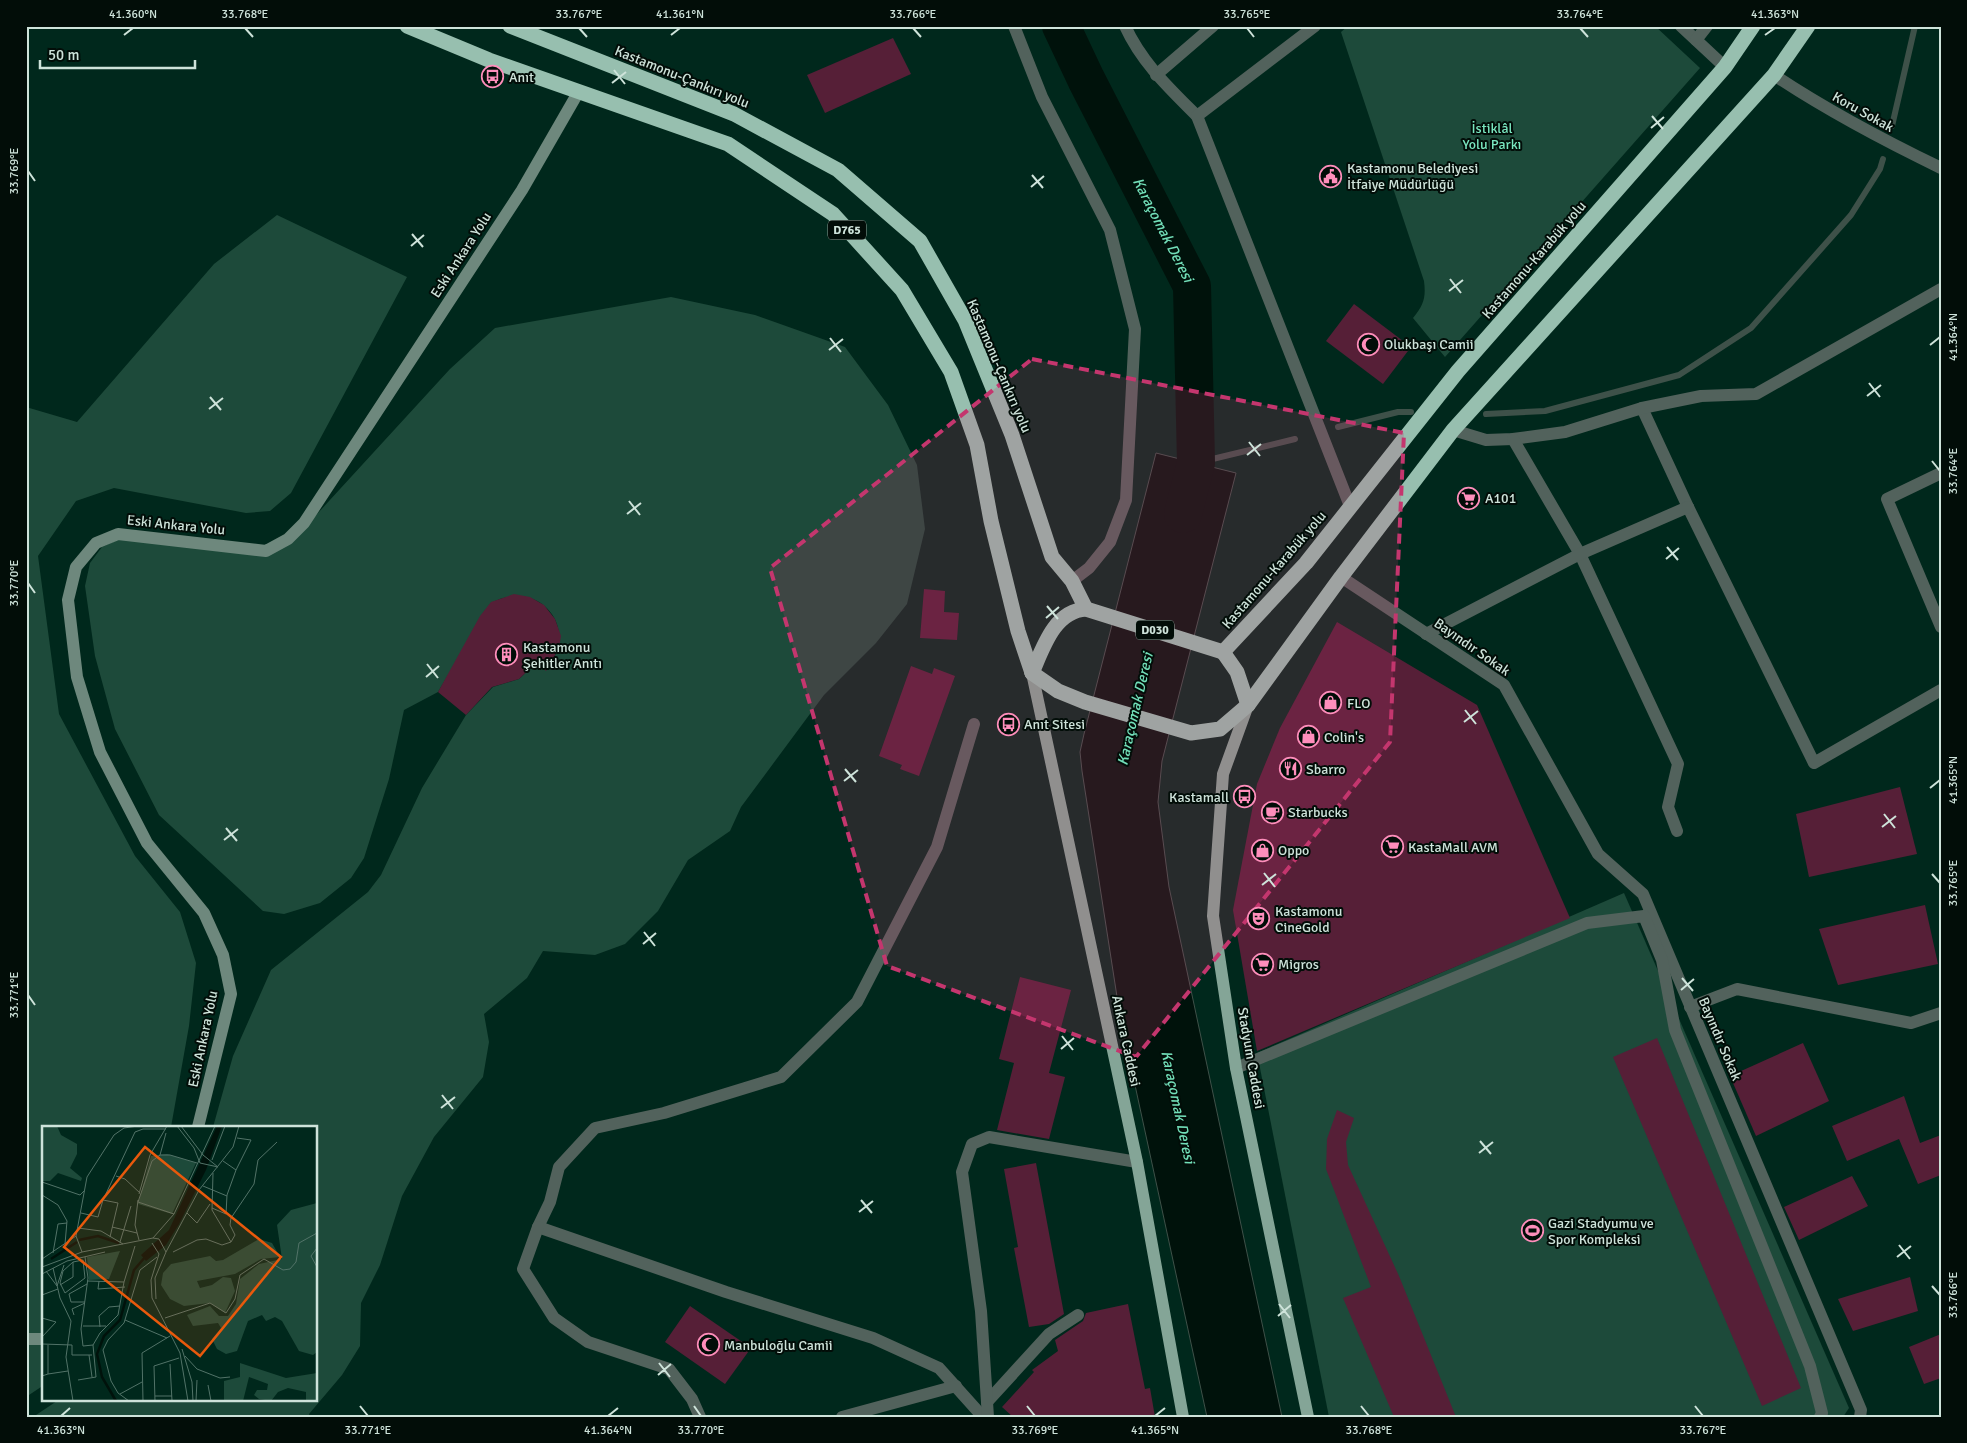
<svg xmlns="http://www.w3.org/2000/svg" width="1967" height="1443" viewBox="0 0 1967 1443" font-family="Signika,sans-serif">
	<rect width="100%" height="100%" fill="#00281c"/>
	<!-- green -->
	<g fill="#1d4a3a">
		<path d="M1348,26H1655L1700,68L1445,357L1413,318C1424,305 1426,297 1424,281L1341,32Z"/>
		<polygon points="277,215 407,277 291,493 270,511 246,513 114,488 76,501 38,556 59,714 135,856 180,912 196,963 189,1026 171,1127 44,1127 44,1385 26,1397 26,407 77,422 214,264"/>
		<path d="M671,297L755,315L845,347L888,405L917,465L925,529L907,604L876,643L824,695L741,807L730,831L688,860L658,911L625,944L595,955L543,951L527,978L484,1014L489,1042L483,1077L434,1137L402,1196L380,1265L361,1303L360,1346L342,1375L309,1414L310,1417H33L60,1399H316V1127H213L233,1056L271,970L368,892L381,875L422,788L466,715L493,687L519,679L537,662L546,670C582,628 538,577 491,603L438,692L404,710L389,779L364,858L351,878L320,903L284,914L263,911L159,815L115,729L95,656L85,586L90,563L102,547L122,538L252,548L296,537L450,369L495,328Z"/>
		<polygon points="1624,893 1849,1408 1843,1417 1329,1417 1257,1053"/>
	</g>
	<!-- water -->
	<polygon fill="#00120b" stroke="#3e5149" points="1156,453 1236,473 1162,761 1158,802 1169,887 1282,1417 1207,1417 1120,1016 1082,771 1080,752 1084,734"/>
	<g fill="none" stroke-linecap="round" stroke-linejoin="round">
		<!-- stream -->
		<g stroke="#3e5149" stroke-width="6">
			<polyline points="1892,126 1915,26"/>
			<polyline points="1486,414 1545,411 1679,375 1751,328 1851,215 1880,169 1883,159"/>
			<polyline points="1338,427 1398,412 1411,412"/>
			<polyline points="1196,463 1295,439"/>
		</g>
		<!-- river -->
		<path stroke="#00120b" stroke-width="38" id="s1" d="M1061,26L1086,79L1192,286L1196,463L1183,514"/>
	</g>
	<!-- building -->
	<g fill="#561f37">
		<polygon points="893,38 911,74 825,113 807,75"/>
		<polygon points="1354,304 1411,347 1383,384 1326,341"/>
		<polygon points="924,589 945,591 944,612 959,613 957,640 920,638"/>
		<polygon points="514,594 530,597 544,605 555,619 561,636 559,648 546,671 537,662 519,679 492,687 466,715 438,692 480,616 491,602"/>
		<polygon points="1337,622 1477,705 1570,918 1257,1051 1233,910 1257,784 1280,728"/>
		<polygon points="911,666 932,674 934,668 955,676 919,776 900,769 902,765 879,756"/>
		<polygon points="1900,787 1917,854 1809,877 1796,814"/>
		<polygon points="1925,905 1938,964 1838,985 1819,929"/>
		<polygon points="1020,977 1071,990 1049,1073 1065,1077 1049,1139 997,1130 1014,1063 999,1059"/>
		<polygon points="1657,1038 1801,1388 1762,1406 1613,1057"/>
		<polygon points="1803,1043 1829,1101 1756,1136 1730,1076"/>
		<polygon points="1904,1096 1920,1143 1941,1135 1941,1175 1918,1184 1899,1139 1847,1161 1832,1126"/>
		<polygon points="1337,1110 1354,1118 1346,1142 1348,1165 1399,1276 1456,1417 1394,1417 1343,1298 1371,1287 1326,1169 1327,1139"/>
		<polygon points="1036,1163 1064,1314 1049,1324 1029,1327 1014,1248 1018,1247 1004,1169"/>
		<polygon points="1852,1176 1868,1206 1799,1240 1784,1207"/>
		<polygon points="1910,1277 1918,1311 1853,1331 1838,1299"/>
		<polygon points="1128,1304 1145,1389 1150,1388 1155,1417 1013,1417 1002,1407 1034,1372 1032,1370 1058,1351 1055,1340 1083,1321 1086,1313"/>
		<polygon points="690,1306 751,1348 725,1384 665,1342"/>
		<polygon points="1941,1334 1941,1378 1924,1384 1909,1347"/>
	</g>
	<g fill="none" stroke-linecap="round" stroke-linejoin="round">
		<!-- street -->
		<g stroke="#52625c" stroke-width="12">
			<polyline points="1014,26 1042,97 1110,230 1135,329 1126,500 1110,542 1089,568 1072,581"/>
			<path d="M1125,26C1142,63 1169,88 1197,116"/>
			<polyline points="1315,26 1197,116 1350,506"/>
			<polyline points="1681,26 1725,67"/>
			<polyline points="1696,40 1707,26"/>
			<polyline points="1156,75 1213,26"/>
			<path d="M1774,75C1828,111 1883,140 1941,168"/>
			<polyline points="1642,408 1688,507 1814,763 1941,690"/>
			<polyline points="1453,430 1486,440 1513,439 1565,432 1642,408 1701,396 1756,394 1941,289"/>
			<polyline points="1513,439 1580,554 1678,764 1668,807 1677,831"/>
			<polyline points="1941,473 1887,499 1941,627"/>
			<polyline points="1341,577 1504,685 1598,854 1643,894 1861,1410 1860,1417"/>
			<polyline points="1426,634 1580,554 1688,507"/>
			<polyline points="974,724 937,847 857,1002 781,1077 664,1113 595,1128 559,1167 550,1202 538,1227 726,1292 873,1338 939,1368 983,1417"/>
			<polyline points="1690,1007 1737,989 1911,1023 1941,1013"/>
			<polyline points="1236,1068 1587,923 1644,916 1662,960 1675,1030 1810,1366 1822,1413 1820,1417"/>
			<polyline points="538,1227 523,1269 554,1318 588,1342 669,1369 692,1399 700,1417"/>
			<polyline points="987,1402 1049,1334 1078,1315"/>
			<polyline points="842,1417 956,1386"/>
			<polyline points="988,1417 981,1311 962,1172 972,1144 989,1137 1137,1162"/>
		</g>
		<!-- secondary -->
		<g stroke="#6e887d" stroke-width="12">
			<polyline points="198,1127 231,994 223,955 204,913 147,843 100,752 77,677 68,600 76,567 96,543 118,534 266,551 288,539 304,523 522,190 579,91"/>
			<polyline points="26,1339 44,1339"/>
		</g>
		<!-- primary -->
		<g stroke="#84a597" stroke-width="12">
			<polyline points="1032,673 1137,1162 1183,1417"/>
			<polyline points="1248,705 1223,774 1213,916 1236,1068 1308,1417"/>
		</g>
		<!-- highway -->
		<g stroke="#97bfaf" stroke-width="15">
			<polyline points="407,26 489,60 728,144 833,214 902,290 951,372 977,445 991,521 1018,631 1032,673"/>
			<polyline points="510,26 734,114 838,170 920,241 965,320 1012,435 1052,557 1072,581 1086,609"/>
			<polyline points="1223,652 1306,563 1458,371 1725,67 1753,26"/>
			<polyline points="1223,652 1237,672 1248,705"/>
			<polyline points="1032,673 1058,691 1085,702 1191,733 1220,729 1248,705 1341,577 1453,430 1774,75 1808,26"/>
			<path d="M1032,673C1043,648 1054,611 1086,609L1223,652"/>
		</g>
	</g>
	<!-- marked area -->
	<path fill="#c4366e" fill-opacity="0.2" stroke="#c4366e" stroke-width="4" stroke-dasharray="10 6" stroke-linejoin="round" d="M1032,359L1404,433L1390,742L1136,1057L887,966L770,568Z"/>
	<!-- ticks -->
	<path fill="none" stroke="#cee3da" stroke-width="2" d="M245,28L253,37M579,28L587,37M913,28L921,37M1247,28L1254,37M1580,28L1588,37M124,35L133,28M671,35L680,28M1765,35L1775,28M614,70L625,84M612,83L626,72M1652,116L1663,129M1651,128L1664,117M28,171L35,181M1032,175L1043,188M1031,187L1044,176M412,234L423,247M411,246L424,235M1450,279L1461,293M1449,291L1463,280M830,338L841,352M1930,345L1940,337M829,350L843,339M1869,383L1880,397M1867,396L1881,385M210,397L221,410M209,409L223,398M1249,442L1260,456M1247,455L1261,444M1932,461L1940,471M629,501L640,515M627,514L641,503M1667,547L1678,560M1666,559L1679,548M28,583L35,593M1047,606L1058,619M1046,618L1059,607M427,664L438,678M426,677L439,666M1465,710L1476,724M1464,722L1478,711M845,769L856,782M844,781L858,770M1930,788L1940,780M1884,814L1895,828M1882,827L1896,816M226,828L237,841M224,840L238,829M1264,873L1275,887M1932,874L1940,883M1262,885L1276,874M644,932L655,946M643,944L656,933M1682,978L1693,991M1681,990L1694,979M28,995L35,1005M1062,1036L1073,1050M1061,1049L1074,1038M442,1095L453,1109M441,1108L455,1097M1480,1141L1491,1154M1479,1153L1493,1142M861,1200L872,1213M859,1212L873,1201M1899,1245L1910,1259M1897,1257L1911,1246M1932,1286L1940,1295M1279,1304L1290,1318M1278,1316L1291,1305M659,1363L670,1377M658,1375L671,1364M360,1406L368,1416M694,1406L701,1416M1027,1406L1035,1416M1361,1406L1369,1416M1695,1406L1703,1416M61,1416L70,1408M608,1416L618,1408M1155,1416L1165,1408"/>
	<!-- icons -->
	<defs>
		<symbol id="bus-ring" viewBox="-11 -11 22 22"><circle r="9.5" fill="#020d08" stroke="#fe8ebb" stroke-width="1.5"/><path d="M-5-6H5V4H4V6H2V4H-2V6H-4V4H-5ZM-3.5-4V0h7V-4ZM-3.5 1.2v1.5H-2V1.2ZM2 1.2v1.5H3.5V1.2Z" fill="#fe8ebb"/></symbol>
		<symbol id="civic-ring" viewBox="-11 -11 22 22"><circle r="9.5" fill="#020d08" stroke="#fe8ebb" stroke-width="1.5"/><path d="M-.6-6.5H3V-4.5H.6V-3L4-1V1h2V6H-6V1h2V-1L-.6-3ZM-1.2 2.5V6h2.4V2.5Z" fill="#fe8ebb"/></symbol>
		<symbol id="mosque-ring" viewBox="-11 -11 22 22"><circle r="9.5" fill="#020d08" stroke="#fe8ebb" stroke-width="1.5"/><path d="M3.5-4.9A6 6 0 1 0 3.5 4.9A5 5 0 1 1 3.5-4.9Z" fill="#fe8ebb"/></symbol>
		<symbol id="supermarket-ring" viewBox="-11 -11 22 22"><circle r="9.5" fill="#020d08" stroke="#fe8ebb" stroke-width="1.5"/><path d="M-6-5.5h2.5l.6 2H6L4.5 2H-2.5L-4.4-4H-6ZM-1.5 3.2a1.3 1.3 0 1 0 .1 0ZM3 3.2a1.3 1.3 0 1 0 .1 0Z" fill="#fe8ebb"/></symbol>
		<symbol id="building-ring" viewBox="-11 -11 22 22"><circle r="9.5" fill="#020d08" stroke="#fe8ebb" stroke-width="1.5"/><path d="M-4-6H4V6H1V3H-1V6H-4ZM-2.5-4.3h1.7v1.8h-1.7ZM.8-4.3h1.7v1.8H.8ZM-2.5-1h1.7V.8h-1.7ZM.8-1h1.7V.8H.8Z" fill="#fe8ebb"/></symbol>
		<symbol id="shop-ring" viewBox="-11 -11 22 22"><circle r="9.5" fill="#020d08" stroke="#fe8ebb" stroke-width="1.5"/><path d="M-5-2.5h2.3a2.7 3.5 0 0 1 5.4 0H5L5.5 6h-11ZM-1.5-2.5h3a1.5 2.3 0 0 0-3 0Z" fill="#fe8ebb"/></symbol>
		<symbol id="restaurant-ring" viewBox="-11 -11 22 22"><circle r="9.5" fill="#020d08" stroke="#fe8ebb" stroke-width="1.5"/><path d="M-5-6h1v4h1v-4h1v4h1v-4h1v5L-1.5 .5V6h-2V.5L-5-1ZM5-6V6H3V1.5H1.5Q1.5-4 5-6Z" fill="#fe8ebb"/></symbol>
		<symbol id="cafe-ring" viewBox="-11 -11 22 22"><circle r="9.5" fill="#020d08" stroke="#fe8ebb" stroke-width="1.5"/><path d="M-5.5-4.5H6V0H3Q3 3.5 0 3.5H-2.5Q-5.5 3.5-5.5 0ZM3-3.2v2h1.7v-2ZM-6 4.5H4V6H-6Z" fill="#fe8ebb"/></symbol>
		<symbol id="theatre-ring" viewBox="-11 -11 22 22"><circle r="9.5" fill="#020d08" stroke="#fe8ebb" stroke-width="1.5"/><path d="M-5-5.5Q0-4 5-5.5V0Q5 5 0 6Q-5 5-5 0ZM-3.3-2.5H-1v1.5H-3.3ZM1-2.5H3.3v1.5H1ZM-2.8 1Q0 5.5 2.8 1Z" fill="#fe8ebb"/></symbol>
		<symbol id="stadium-ring" viewBox="-11 -11 22 22"><circle r="9.5" fill="#020d08" stroke="#fe8ebb" stroke-width="1.5"/><path d="M0-5a6.5 5 0 1 0 0 10a6.5 5 0 1 0 0-10ZM-3.5-1.8h7v3.6h-7Z" fill="#fe8ebb"/></symbol>
	</defs>
	<g fill-rule="evenodd">
		<use href="#bus-ring" x="480" y="64" width="25" height="25"/>
		<use href="#civic-ring" x="1318" y="164" width="25" height="25"/>
		<use href="#mosque-ring" x="1356" y="332" width="25" height="25"/>
		<use href="#supermarket-ring" x="1456" y="486" width="25" height="25"/>
		<use href="#building-ring" x="494" y="642" width="25" height="25"/>
		<use href="#shop-ring" x="1318" y="690" width="25" height="25"/>
		<use href="#bus-ring" x="996" y="712" width="25" height="25"/>
		<use href="#shop-ring" x="1296" y="724" width="25" height="25"/>
		<use href="#restaurant-ring" x="1278" y="756" width="25" height="25"/>
		<use href="#bus-ring" x="1232" y="784" width="25" height="25"/>
		<use href="#cafe-ring" x="1260" y="800" width="25" height="25"/>
		<use href="#supermarket-ring" x="1380" y="834" width="25" height="25"/>
		<use href="#shop-ring" x="1250" y="838" width="25" height="25"/>
		<use href="#theatre-ring" x="1246" y="906" width="25" height="25"/>
		<use href="#supermarket-ring" x="1250" y="952" width="25" height="25"/>
		<use href="#stadium-ring" x="1520" y="1218" width="25" height="25"/>
		<use href="#mosque-ring" x="696" y="1332" width="25" height="25"/>
	</g>
	<g text-anchor="middle" dominant-baseline="central" stroke-width="4" stroke-linejoin="round" paint-order="stroke">
		<!-- shield labels -->
		<g fill="#020d08" stroke="#91a39b" stroke-width="1">
			<rect x="828" y="220.5" width="38" height="19" rx="4"/>
			<rect x="1136" y="620.5" width="38" height="19" rx="4"/>
		</g>
		<g font-size="12" font-weight="bold" fill="#cee3da">
			<text x="847" y="230">D765</text>
			<text x="1155" y="630">D030</text>
		</g>
		<!-- poi labels -->
		<g font-size="14" fill="#cee3da" stroke="#020d08" text-anchor="start">
			<text x="509" y="77">Anıt</text>
			<text x="1347" y="168">Kastamonu Belediyesi<tspan x="1347" dy="16">İtfaiye Müdürlüğü</tspan></text>
			<text x="1384" y="344">Olukbaşı Camii</text>
			<text x="1485" y="498">A101</text>
			<text x="523" y="647">Kastamonu<tspan x="523" dy="16">Şehitler Anıtı</tspan></text>
			<text x="1347" y="703">FLO</text>
			<text x="1024" y="724">Anıt Sitesi</text>
			<text x="1324" y="737">Colin's</text>
			<text x="1306" y="769">Sbarro</text>
			<text x="1229" y="797" text-anchor="end">Kastamall</text>
			<text x="1288" y="812">Starbucks</text>
			<text x="1408" y="847">KastaMall AVM</text>
			<text x="1278" y="850">Oppo</text>
			<text x="1275" y="911">Kastamonu<tspan x="1275" dy="16">CineGold</tspan></text>
			<text x="1278" y="964">Migros</text>
			<text x="1548" y="1223">Gazi Stadyumu ve<tspan x="1548" dy="16">Spor Kompleksi</tspan></text>
			<text x="724" y="1345">Manbuloğlu Camii</text>
		</g>
		<!-- street labels -->
		<g font-size="14" fill="#cee3da" stroke="#020d08">
			<text transform="translate(682 77) rotate(22)">Kastamonu-Çankırı yolu</text>
			<text transform="translate(1863 112) rotate(29)">Koru Sokak</text>
			<text transform="translate(461 255) rotate(-57)">Eski Ankara Yolu</text>
			<text transform="translate(1534 260) rotate(-49)">Kastamonu-Karabük yolu</text>
			<text transform="translate(999 366) rotate(67)">Kastamonu-Çankırı yolu</text>
			<text transform="translate(176 525) rotate(6)">Eski Ankara Yolu</text>
			<text transform="translate(1274 570) rotate(-49)">Kastamonu-Karabük yolu</text>
			<text transform="translate(1472 647) rotate(35)">Bayındır Sokak</text>
			<text transform="translate(203 1039) rotate(-78)">Eski Ankara Yolu</text>
			<text transform="translate(1720 1039) rotate(67)">Bayındır Sokak</text>
			<text transform="translate(1126 1041) rotate(78)">Ankara Caddesi</text>
			<text transform="translate(1251 1058) rotate(80)">Stadyum Caddesi</text>
		</g>
		<!-- park labels -->
		<g font-size="14" fill="#79e6bf" stroke="#020d08">
			<text x="1492" y="128">İstiklâl<tspan x="1492" dy="16">Yolu Parkı</tspan></text>
		</g>
		<!-- water labels -->
		<g font-size="15" font-style="italic" fill="#72dfb9" stroke="#020d08">
			<text stroke="none"><textPath href="#s1" startOffset="228">Karaçomak Deresi</textPath></text>
			<text transform="translate(1135 709) rotate(-77)">Karaçomak Deresi</text>
			<text transform="translate(1178 1107) rotate(78)">Karaçomak Deresi</text>
		</g>
	</g>
	<!-- overview -->
	<g transform="translate(42 1126)">
		<rect width="275" height="275" fill="#00281c"/>
		<path d="M0,0H15L19,9L35,18V28L28,42L40,52L39,55L16,47L8,55H0ZM125,28L154,37L130,88L96,78L109,30ZM275,77V226L271,229L257,225L240,195L233,191L224,195L220,189L206,195L195,225L184,228L175,223L170,213L179,202L176,197L151,200L145,189L168,180L177,190H186L194,178L198,153L217,138L240,133L235,99L249,84ZM217,113L230,117L238,131L219,133L193,148L155,155L158,162L170,159L181,151L189,152L193,165L183,187L168,177L142,180L128,173L119,159L121,147L129,138L168,130L174,135L181,134ZM78,125L67,153L47,154L45,131ZM198,237L244,252L275,247V275H264V266L246,262L236,266L229,275L217,273L212,269L215,264H225L226,258L207,251L201,275H182V255L198,251Z" fill="#1d4a3a"/>
		<path d="M175,0H180L164,44L137,98L124,119L104,135L99,129L127,104Z" fill="#00120b"/>
		<path fill="none" stroke="#00120b" stroke-width="2.5" d="M37,114L56,110L77,117M9,133L35,116M74,275L60,251L55,228L62,210L78,194L92,144L104,130"/>
		<path fill="none" stroke="#527368" stroke-width="1" d="M135,0L152,22L158,37L176,41L161,29L139,0M118,29L124,7M170,34L183,0M181,35L194,44L209,14L195,12M74,50L83,53L98,67M0,56L38,69L42,65M161,60L185,70M97,68L108,29L125,0M0,69L16,79L25,95L23,118M96,74L93,99L97,114M170,82L184,88L185,69L194,44M39,87L56,91L61,74M145,87L155,97L168,78M132,88L96,76L110,35L118,29H128L155,37M70,101L95,107M36,102L59,105L81,118M68,111L76,77L61,74L93,6L101,3H124M111,112L132,88L173,0M78,116L89,80M189,116L193,109L188,99L189,92L212,58L216,34L235,16M110,117L117,128L109,154L110,172L138,227L146,275M275,122L269,130L275,141M40,126L34,110L45,51L72,9L82,2L96,0M124,126L157,64L191,21L197,0M131,126L155,114L164,113L180,119L189,116L170,84L171,47M11,127L16,98L25,97M43,131L46,152L39,203L41,220L51,219M0,133L34,110M41,134L43,152L23,167L18,157L21,145L31,136ZM0,141L40,126L111,112L117,113L124,126M11,142L18,172L29,195L24,231L31,275M4,145L15,160M0,148L25,135L63,126M45,155L82,156L93,120M57,155L56,163L83,161M18,159L31,151V136M15,160L22,139M0,169L16,163M114,173L113,152L124,126M43,176H29L27,168L45,158M32,189L30,183L43,177M0,192L14,196L0,211M123,192L168,177L184,187L193,173L198,149L222,133L241,144L248,143L254,136L257,117L275,107M83,194L125,212M41,200H64M58,201L57,190L67,181L78,180M0,218L30,219V229H50M140,223L150,256L151,275M47,229L50,251M143,230L155,243L178,252L188,251M128,238L130,275M6,248L26,245M0,250L6,248V219M36,254L54,251L51,219L58,207L76,189L82,156M166,259L169,275M78,268L100,256M113,270H130M87,275L76,267L69,255L61,224L66,214L82,197L98,144L115,131M101,275L100,227L128,210M113,275L112,240L137,232M154,275L155,254"/>
		<path fill="#e8590c" fill-opacity="0.15" stroke="#e8590c" stroke-width="2.5" d="M103,21L239,131L158,230L22,121Z"/>
		<rect width="275" height="275" fill="none" stroke="#cee3da" stroke-width="2.5"/>
	</g>
	<!-- border -->
	<rect width="1967" height="1443" fill="none" stroke="#020d08" stroke-width="55"/>
	<!-- scale -->
	<path d="M40 60v8h155v-8" fill="none" stroke="#cee3da" stroke-width="2.5"/>
	<text x="48" y="60" font-size="15" fill="#cee3da" stroke="#020d08" stroke-width="4" paint-order="stroke">50 m</text>
	<rect x="28" y="28" width="1912" height="1388" fill="none" stroke="#cee3da" stroke-width="2"/>
	<g font-size="12" text-anchor="middle" fill="#cee3da">
		<text x="133" y="18">41.360°N</text>
		<text x="245" y="18">33.768°E</text>
		<text x="579" y="18">33.767°E</text>
		<text x="680" y="18">41.361°N</text>
		<text x="913" y="18">33.766°E</text>
		<text x="1247" y="18">33.765°E</text>
		<text x="1580" y="18">33.764°E</text>
		<text x="1775" y="18">41.363°N</text>
		<text transform="translate(14 171) rotate(-90)" y="4">33.769°E</text>
		<text transform="translate(1953 337) rotate(-90)" y="4">41.364°N</text>
		<text transform="translate(1953 471) rotate(-90)" y="4">33.764°E</text>
		<text transform="translate(14 583) rotate(-90)" y="4">33.770°E</text>
		<text transform="translate(1953 780) rotate(-90)" y="4">41.365°N</text>
		<text transform="translate(1953 883) rotate(-90)" y="4">33.765°E</text>
		<text transform="translate(14 995) rotate(-90)" y="4">33.771°E</text>
		<text transform="translate(1953 1295) rotate(-90)" y="4">33.766°E</text>
		<text x="61" y="1434">41.363°N</text>
		<text x="368" y="1434">33.771°E</text>
		<text x="608" y="1434">41.364°N</text>
		<text x="701" y="1434">33.770°E</text>
		<text x="1035" y="1434">33.769°E</text>
		<text x="1155" y="1434">41.365°N</text>
		<text x="1369" y="1434">33.768°E</text>
		<text x="1703" y="1434">33.767°E</text>
	</g>
</svg>
